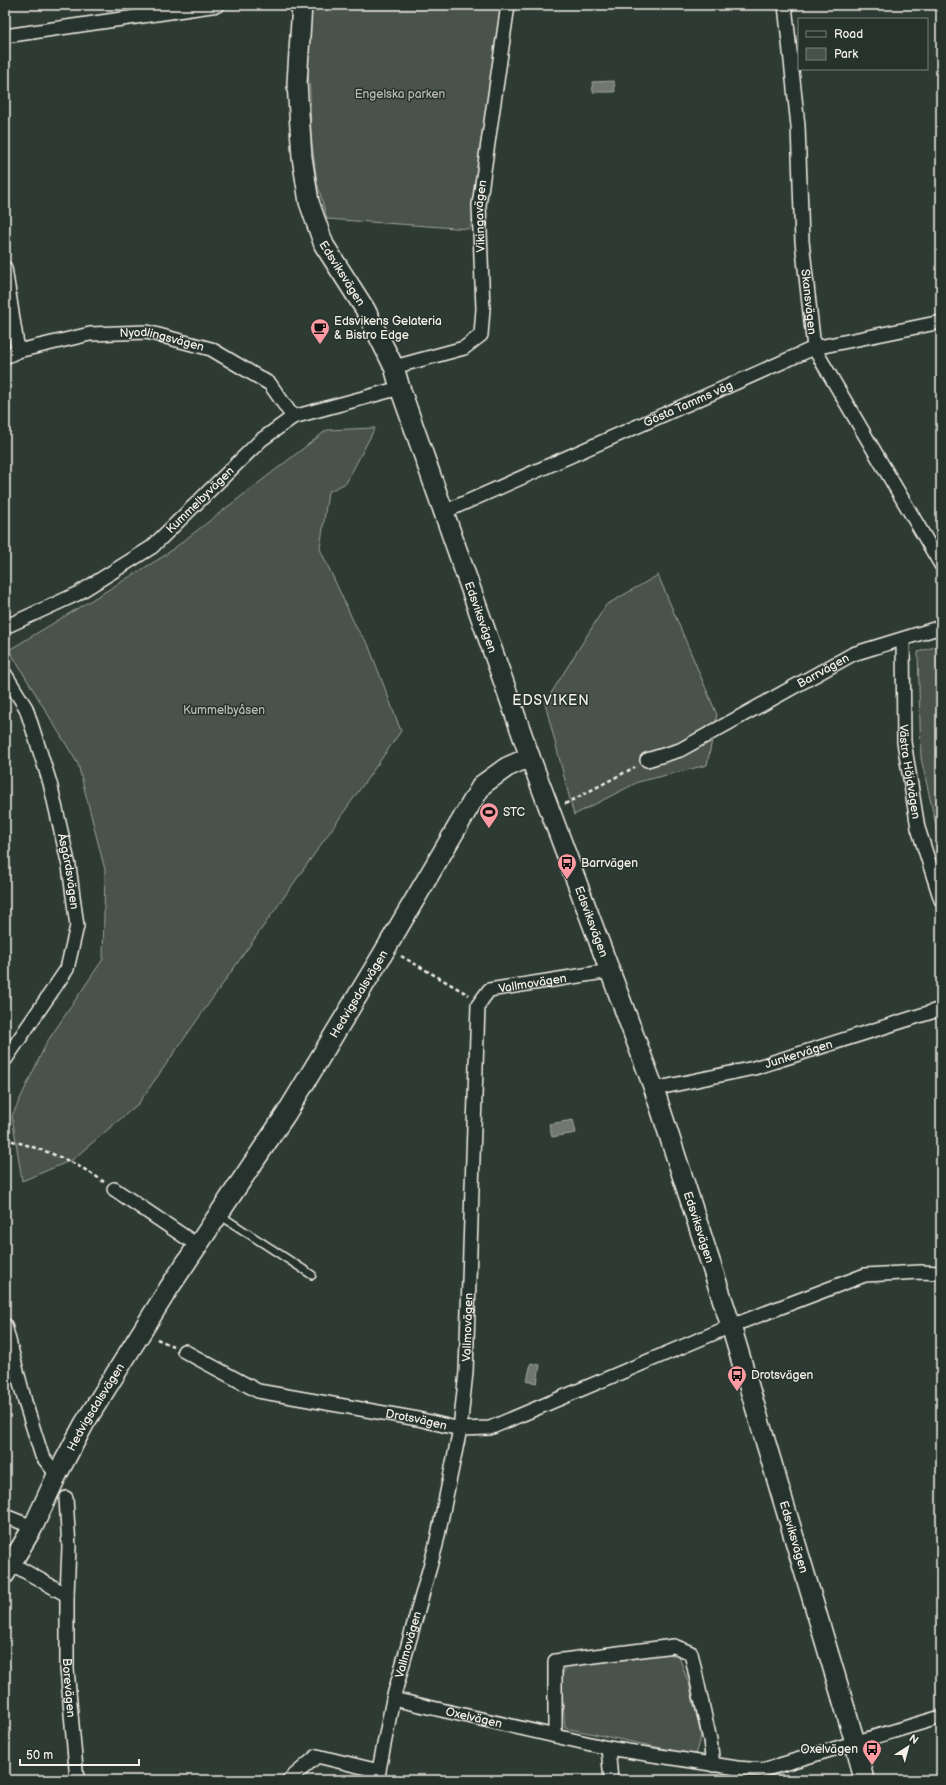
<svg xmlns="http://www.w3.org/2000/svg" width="946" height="1785" viewBox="0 0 946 1785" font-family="'Balsamiq Sans',sans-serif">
	<rect width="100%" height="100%" fill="#2e3b34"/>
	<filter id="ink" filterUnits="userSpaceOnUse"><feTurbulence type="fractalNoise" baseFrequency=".025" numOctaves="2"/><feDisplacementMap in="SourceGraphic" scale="8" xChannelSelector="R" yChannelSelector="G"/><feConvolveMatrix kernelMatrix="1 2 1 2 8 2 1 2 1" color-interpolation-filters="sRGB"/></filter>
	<g filter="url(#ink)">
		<!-- green -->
		<g fill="#48524c" stroke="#9ea29a">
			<polygon points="312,5 503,5 474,211 470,229 327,219 317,182 311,136 310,92 307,63"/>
			<polygon points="375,428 346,483 328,492 320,549 357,629 368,644 401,731 138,1104 72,1160 22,1181 12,1116 47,1042 103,959 105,870 78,764 9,650 164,556 327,430"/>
			<polygon points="658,575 717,715 707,765 638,782 574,815 545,703 606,605"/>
			<polygon points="941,645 941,848 921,758 918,652"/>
			<polygon points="666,1653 679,1657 690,1687 701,1735 695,1755 565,1728 561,1676 569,1664"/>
		</g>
		<!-- water -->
		<g fill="#6f7770" stroke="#a4a8a0">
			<polygon points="614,81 615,92 593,92 592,82"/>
			<polygon points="573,1120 576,1133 552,1137 549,1124"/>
			<polygon points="531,1363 540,1365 537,1383 527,1381"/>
		</g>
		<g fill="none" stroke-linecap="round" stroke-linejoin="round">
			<defs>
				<polyline id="lane" points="218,1214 312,1275"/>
				<g id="street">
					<path id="s1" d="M785,5L798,126L802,241L814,348L941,565"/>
					<polyline points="5,36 218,5"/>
					<polyline points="5,268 18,351"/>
					<path id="s2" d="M5,357L18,351L90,334L147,332L211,349L270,384L293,417"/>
					<path id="s3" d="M394,367L464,348L481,335L483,309L479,205L508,5"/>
					<path id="s4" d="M444,512L814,348L941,322"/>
					<path id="s5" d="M5,627L77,594L152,547L261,440L293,417L400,388"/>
					<path id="s6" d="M903,639L904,742L918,828L941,900"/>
					<path id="s7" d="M5,674L26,708L50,783L69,866L77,926L67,969L5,1060"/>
					<path id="s8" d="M647,760L680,750L853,654L941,627"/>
					<path id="s9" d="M654,1089L754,1068L941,1009"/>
					<polyline points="114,1189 197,1245"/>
					<polyline points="5,1325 25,1402 42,1456 57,1475"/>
					<path id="s10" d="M184,1351L258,1391L418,1419L460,1429L490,1428L731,1326L865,1275L920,1272L941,1273"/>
					<path id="s11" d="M66,1498L69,1547L67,1595V1669L77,1780"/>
					<polyline points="5,1516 33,1527"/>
					<polyline points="12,1564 67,1595"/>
					<path id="s12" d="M393,1699L608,1748L737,1768L763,1770L941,1717"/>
					<polyline points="555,1736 555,1661 674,1646 691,1653 710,1740 713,1765"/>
					<polyline points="608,1748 611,1780"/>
					<polyline points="289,1780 317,1756 379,1771"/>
					<path id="s13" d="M377,1780L393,1699L436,1545L460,1429L466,1372L478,1005L489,990L610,971"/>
				</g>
				<g id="secondary">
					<path id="s14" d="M302,5L297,83L302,157L309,202L324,245L365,309L394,367L400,388L530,757L654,1089L731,1326L855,1742L864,1780"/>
					<path id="s15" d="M5,1574L33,1527L57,1475L84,1424L169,1288L286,1114L381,957L482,785L507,767L530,757"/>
				</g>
			</defs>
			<!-- lane casing -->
			<use href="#lane" stroke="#f4f1e8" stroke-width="10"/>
			<!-- street casing -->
			<use href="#street" stroke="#f4f1e8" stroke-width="16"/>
			<!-- secondary casing -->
			<use href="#secondary" stroke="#f4f1e8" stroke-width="22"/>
			<!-- path -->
			<g stroke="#f4f1e8" stroke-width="2.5" stroke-dasharray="4 3" stroke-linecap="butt">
				<polyline points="565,804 635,767"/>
				<polyline points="401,956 469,995"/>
				<path d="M5,1139C40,1148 74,1160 104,1182"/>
				<polyline points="157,1339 173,1346"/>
			</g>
			<!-- lane -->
			<use href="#lane" stroke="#26332d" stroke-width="7"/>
			<!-- street -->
			<use href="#street" stroke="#26332d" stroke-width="13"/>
			<!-- secondary -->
			<use href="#secondary" stroke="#26332d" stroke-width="19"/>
		</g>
	</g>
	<!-- icons -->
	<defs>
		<symbol id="cafe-pin" viewBox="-11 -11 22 30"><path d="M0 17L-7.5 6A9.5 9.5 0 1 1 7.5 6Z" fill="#ff9aa2" stroke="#26332d"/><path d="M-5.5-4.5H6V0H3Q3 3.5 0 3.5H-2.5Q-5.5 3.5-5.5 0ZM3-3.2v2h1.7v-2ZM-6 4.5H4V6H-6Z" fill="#111"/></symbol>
		<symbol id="stadium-pin" viewBox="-11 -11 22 30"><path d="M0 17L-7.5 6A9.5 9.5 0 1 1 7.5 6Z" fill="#ff9aa2" stroke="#26332d"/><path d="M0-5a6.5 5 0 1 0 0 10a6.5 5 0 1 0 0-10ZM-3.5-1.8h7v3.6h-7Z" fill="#111"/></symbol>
		<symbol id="bus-pin" viewBox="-11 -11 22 30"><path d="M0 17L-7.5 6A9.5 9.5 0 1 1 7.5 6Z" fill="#ff9aa2" stroke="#26332d"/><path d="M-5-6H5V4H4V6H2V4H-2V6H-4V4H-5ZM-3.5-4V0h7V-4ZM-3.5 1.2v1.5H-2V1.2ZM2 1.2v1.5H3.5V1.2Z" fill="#111"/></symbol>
	</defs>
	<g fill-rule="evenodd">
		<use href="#cafe-pin" x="309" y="317" width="22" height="30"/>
		<use href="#stadium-pin" x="478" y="801" width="22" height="30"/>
		<use href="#bus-pin" x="556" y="852" width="22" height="30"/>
		<use href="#bus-pin" x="726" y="1364" width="22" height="30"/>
		<use href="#bus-pin" x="861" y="1738" width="22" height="30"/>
	</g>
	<g text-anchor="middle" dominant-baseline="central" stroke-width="3" stroke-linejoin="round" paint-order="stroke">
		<!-- park labels -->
		<g font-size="12" fill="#b8b9b1" stroke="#26332d">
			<text x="400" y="94">Engelska parken</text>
			<text x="224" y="710">Kummelbyåsen</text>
		</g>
		<!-- street labels -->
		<g font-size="12" fill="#f4f1e8" stroke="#26332d">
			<text stroke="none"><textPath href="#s3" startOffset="213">Vikingavägen</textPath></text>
			<text stroke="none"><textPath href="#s14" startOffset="277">Edsviksvägen</textPath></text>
			<text stroke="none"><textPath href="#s1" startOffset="298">Skansvägen</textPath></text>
			<text stroke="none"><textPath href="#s2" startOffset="161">Nyodlingsvägen</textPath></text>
			<text stroke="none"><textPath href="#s4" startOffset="267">Gösta Tamms väg</textPath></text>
			<text stroke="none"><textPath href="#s5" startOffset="235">Kummelbyvägen</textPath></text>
			<text stroke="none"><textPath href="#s14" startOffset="649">Edsviksvägen</textPath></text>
			<text stroke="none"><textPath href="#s8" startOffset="198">Barrvägen</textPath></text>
			<text stroke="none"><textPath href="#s6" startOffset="133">Västra Höjdvägen</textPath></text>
			<text stroke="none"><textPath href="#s7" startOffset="209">Åsgårdsvägen</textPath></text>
			<text stroke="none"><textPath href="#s14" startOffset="973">Edsviksvägen</textPath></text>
			<text stroke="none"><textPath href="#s13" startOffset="848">Vallmovägen</textPath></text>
			<text stroke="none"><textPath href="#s15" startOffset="680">Hedvigsdalsvägen</textPath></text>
			<text stroke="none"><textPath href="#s9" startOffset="149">Junkervägen</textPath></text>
			<text stroke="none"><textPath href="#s14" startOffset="1297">Edsviksvägen</textPath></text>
			<text stroke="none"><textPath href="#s13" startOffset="463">Vallmovägen</textPath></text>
			<text stroke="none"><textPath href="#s15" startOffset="190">Hedvigsdalsvägen</textPath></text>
			<text stroke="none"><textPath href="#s10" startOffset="245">Drotsvägen</textPath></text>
			<text stroke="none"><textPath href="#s14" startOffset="1621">Edsviksvägen</textPath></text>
			<text stroke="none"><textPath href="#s13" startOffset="139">Vallmovägen</textPath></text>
			<text stroke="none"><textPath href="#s11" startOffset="190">Borevägen</textPath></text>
			<text stroke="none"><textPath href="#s12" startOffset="83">Oxelvägen</textPath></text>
		</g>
		<!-- poi labels -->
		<g font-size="12" fill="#f4f1e8" stroke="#26332d" text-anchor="start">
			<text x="334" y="321">Edsvikens Gelateria<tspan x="334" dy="14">&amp; Bistro Edge</tspan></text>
			<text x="503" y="812">STC</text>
			<text x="581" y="863">Barrvägen</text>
			<text x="751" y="1375">Drotsvägen</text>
			<text x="858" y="1749" text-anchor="end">Oxelvägen</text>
		</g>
		<!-- quarter labels -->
		<g font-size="14" letter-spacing="1" fill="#f4f1e8" stroke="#26332d">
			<text x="551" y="700">EDSVIKEN</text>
		</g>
	</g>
	<!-- margin -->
	<rect width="946" height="1785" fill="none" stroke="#26332d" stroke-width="20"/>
	<rect x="10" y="10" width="926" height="1765" fill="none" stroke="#f4f1e8" stroke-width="1.5" filter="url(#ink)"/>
	<!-- legend -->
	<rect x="798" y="18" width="130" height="52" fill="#26332d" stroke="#787f78"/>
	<rect x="806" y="31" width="20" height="6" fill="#26332d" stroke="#787f78"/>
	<text x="834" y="38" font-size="12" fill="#f4f1e8">Road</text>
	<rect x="806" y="48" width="20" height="12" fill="#48524c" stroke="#787f78"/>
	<text x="834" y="58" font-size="12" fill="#f4f1e8">Park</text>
	<!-- north arrow -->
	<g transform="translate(908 1747) rotate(36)" stroke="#26332d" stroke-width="3" paint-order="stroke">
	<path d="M0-3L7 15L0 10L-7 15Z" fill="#f4f1e8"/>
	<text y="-6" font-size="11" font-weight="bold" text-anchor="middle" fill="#f4f1e8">N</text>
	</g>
	<!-- scale -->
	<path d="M20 1759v6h119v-6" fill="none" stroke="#f4f1e8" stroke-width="2"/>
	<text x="26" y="1759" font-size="12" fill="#f4f1e8" stroke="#26332d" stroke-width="3" paint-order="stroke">50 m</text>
</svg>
